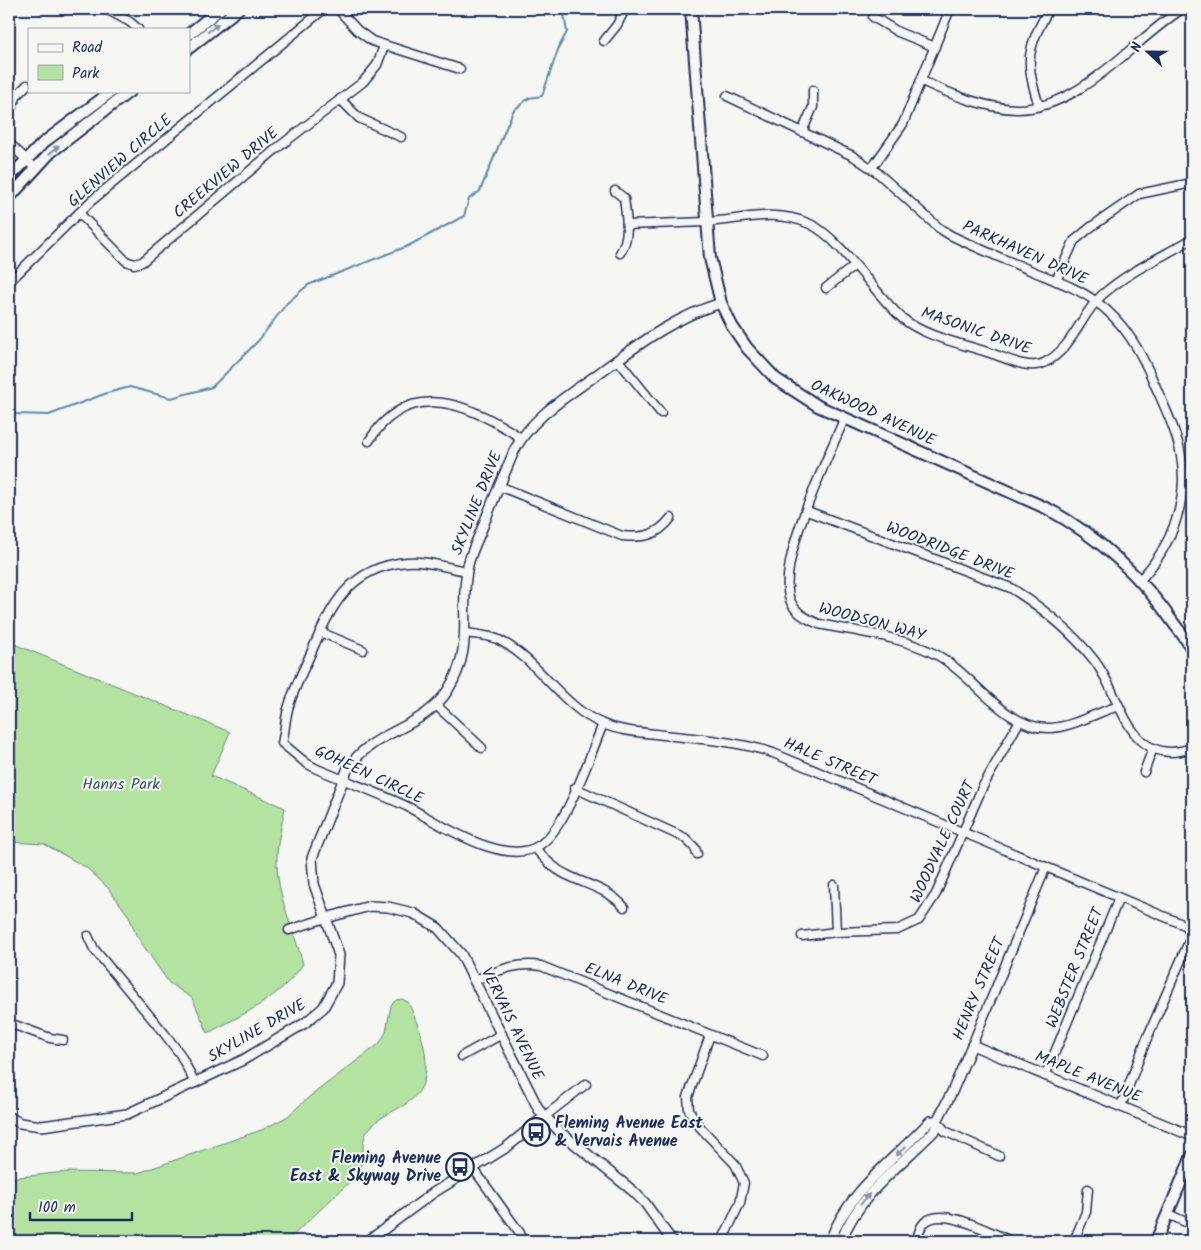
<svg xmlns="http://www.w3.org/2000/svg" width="1201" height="1250" viewBox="0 0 1201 1250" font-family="Kalam,sans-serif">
	<rect width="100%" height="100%" fill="#f6f6f2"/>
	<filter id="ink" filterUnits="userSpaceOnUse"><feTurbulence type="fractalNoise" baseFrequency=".02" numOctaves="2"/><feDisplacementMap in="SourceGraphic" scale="10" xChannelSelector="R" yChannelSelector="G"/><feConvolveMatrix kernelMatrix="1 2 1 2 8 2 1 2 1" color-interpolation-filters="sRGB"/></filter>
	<g filter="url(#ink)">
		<!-- green -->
		<g fill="#b3e2a1" stroke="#678880">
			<path d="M9,642L230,732L211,776L285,808C282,824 277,842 277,858C276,895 294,929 303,964C280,998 244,1014 208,1033L192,998L169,983L136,935L129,916L107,887L87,868L44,844L9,842Z"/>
			<path d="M402,999L408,1002C421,1030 440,1078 410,1101C397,1111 380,1115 369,1129C360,1140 365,1150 362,1162C361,1167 358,1172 356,1176L287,1241H9V1178L66,1172L138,1173L264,1129L288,1116L309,1097L379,1044L386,1032L391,1005L396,1000Z"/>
		</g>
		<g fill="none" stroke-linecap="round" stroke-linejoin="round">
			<!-- stream -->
			<polyline stroke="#5b8bb0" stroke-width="2" points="9,420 15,414 49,415 107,393 130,387 171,398 212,387 259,340 287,303 308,285 408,246 464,216 469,199 480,191 513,111 529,98 542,96 559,47 567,32 563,9"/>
			<defs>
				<g id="minor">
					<polyline points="106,9 130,22 138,29"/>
					<polyline points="338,9 357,30 372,41 460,69"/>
					<polyline points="873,17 898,32 935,47"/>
					<polyline points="604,41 617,25 625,9"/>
					<path d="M922,81C950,94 984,108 1016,109C1080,110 1132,41 1182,9"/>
					<path d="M727,96L853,156L878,173L939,228L950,235C979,249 1008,261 1037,273C1057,281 1077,288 1095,301C1125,322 1141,352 1155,385C1165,408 1177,432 1181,456C1189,502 1171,547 1140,580"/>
					<polyline points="340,99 359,118 401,137"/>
					<path d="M1039,106C1025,61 1026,50 1049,9"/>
					<polyline points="9,114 17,95 27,85"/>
					<polyline points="802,132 813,107 813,90"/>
					<polyline points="9,143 35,168"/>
					<polyline points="872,168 903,124 950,9"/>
					<path d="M615,191L624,198C626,216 631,237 620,253"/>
					<polyline points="79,213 126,261 134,264 142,262 276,149 363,82 377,65 384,46"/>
					<path d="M627,225C653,224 679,223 706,222C743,220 773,208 810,224C841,238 874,294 902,318C926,338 965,344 993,354C1008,359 1029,370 1044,363C1073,349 1080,315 1102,295C1129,271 1162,257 1192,239"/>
					<polyline points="1056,281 1074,241 1091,227 1139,194 1187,184 1192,185"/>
					<polyline points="9,282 90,202 324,9"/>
					<polyline points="826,288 854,266"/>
					<polyline points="618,360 661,413"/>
					<path d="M844,419C828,459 776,561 790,600C795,613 807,619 819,624C857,632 902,636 937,655C974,675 1005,730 1050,728C1073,727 1097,712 1119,706"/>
					<path d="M369,441C409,377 470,404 521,438"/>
					<path d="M499,486L622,536C644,538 657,536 671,518"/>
					<path d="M807,511L1011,588C1041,607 1072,632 1094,660C1123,696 1127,770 1192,748"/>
					<path d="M467,571C447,568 426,560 407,562C349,567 331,606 311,653C303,671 293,690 288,709C285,720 285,732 282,743L306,763L317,769C348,782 379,793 408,807C439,823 507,870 541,844C567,826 590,755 603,724"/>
					<polyline points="320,632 363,650"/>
					<path d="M466,633C477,635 489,635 499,640C539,660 561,707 603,724C620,731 638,732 656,734C695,739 735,740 773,753L1187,926L1191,937L1145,1043L1121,1106"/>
					<polyline points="436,705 482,748"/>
					<polyline points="1144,772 1153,748"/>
					<polyline points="575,788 685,838 695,848 697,854"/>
					<path d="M535,848C545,859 554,869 567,875C587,885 610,890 624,907"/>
					<polyline points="834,885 836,932"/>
					<polyline points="289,930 326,918"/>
					<polyline points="88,936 94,949 164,1033 180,1054 195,1083"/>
					<polyline points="802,936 836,932 897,930 919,920 936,894 982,788 1019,722"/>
					<path d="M475,980C498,971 516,962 541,966L763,1056"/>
					<polyline points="9,1023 50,1038 63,1040"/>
					<polyline points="710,1035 688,1097 689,1110 698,1125 735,1164 744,1183 740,1203 722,1241"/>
					<polyline points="972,1045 1046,867"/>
					<polyline points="462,1056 502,1034"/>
					<polyline points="1045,1076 1119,898"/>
					<polyline points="544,1117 586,1084"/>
					<polyline points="937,1121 945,1131 999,1156"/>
					<polyline points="473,1168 520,1233 522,1241"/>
					<polyline points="1168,1214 1192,1225"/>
					<path d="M917,1241C918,1235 919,1228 924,1223C942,1205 991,1233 1011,1241"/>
					<polyline points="1074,1241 1086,1212 1088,1189"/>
				</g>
				<g id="tertiary">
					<polyline points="326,918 370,906 388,907 413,913 438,928 461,954 539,1110 560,1132 633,1191 645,1203 672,1241"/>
					<path d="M9,1117L20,1123L42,1126L127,1114L243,1060L305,1023L323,1008L337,983L339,955L314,884L312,858L348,768C374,729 423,730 448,690C476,645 458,610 468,565C471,552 478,539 483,526C493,500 504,475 515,449C534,415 568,396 599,373C638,345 674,317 721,303"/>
					<polyline points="368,1241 433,1193 507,1147 544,1117"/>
					<path d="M830,1241C848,1191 895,1159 930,1121H937"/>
					<path d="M841,1241C859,1193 903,1164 937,1128V1121L952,1092L972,1045L1192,1136"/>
				</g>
				<g id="secondary">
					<path d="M691,9L710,258L721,303L732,326L747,348L776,379L818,406L1048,509C1099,537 1143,578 1175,625C1181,633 1188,641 1192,650"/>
					<polyline points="189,34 220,9"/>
					<polyline points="189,48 238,9"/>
					<polyline points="9,178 43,143 112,91"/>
					<polyline points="9,198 51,152 130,91"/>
					<polyline points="1156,1241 1192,1156"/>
				</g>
			</defs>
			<!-- minor casing -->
			<use href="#minor" stroke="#1b2f5e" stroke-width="11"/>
			<!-- tertiary casing -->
			<use href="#tertiary" stroke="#1b2f5e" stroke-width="12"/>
			<!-- secondary casing -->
			<use href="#secondary" stroke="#1b2f5e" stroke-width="14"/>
			<!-- minor -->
			<use href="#minor" stroke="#f6f6f2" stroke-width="8"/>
			<!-- tertiary -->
			<use href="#tertiary" stroke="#f6f6f2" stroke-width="9"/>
			<!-- secondary -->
			<use href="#secondary" stroke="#f6f6f2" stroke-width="10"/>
		</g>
		<!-- one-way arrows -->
		<defs><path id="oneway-solid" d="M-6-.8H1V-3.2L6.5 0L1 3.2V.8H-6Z" transform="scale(1.25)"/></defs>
		<g fill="#8892a8">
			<use href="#oneway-solid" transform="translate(213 28) rotate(-38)"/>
			<use href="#oneway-solid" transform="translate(54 150) rotate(-40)"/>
			<use href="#oneway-solid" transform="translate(901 1151) rotate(137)"/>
			<use href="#oneway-solid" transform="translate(865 1199) rotate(-51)"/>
		</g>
	</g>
	<!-- icons -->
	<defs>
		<symbol id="bus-ring" viewBox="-11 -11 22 22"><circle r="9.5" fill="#f6f6f2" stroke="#1b2f5e" stroke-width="1.5"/><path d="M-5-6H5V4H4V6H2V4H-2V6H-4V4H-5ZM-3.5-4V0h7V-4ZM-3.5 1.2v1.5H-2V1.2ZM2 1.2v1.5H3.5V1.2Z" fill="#1b2f5e"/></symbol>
	</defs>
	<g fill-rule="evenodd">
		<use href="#bus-ring" x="520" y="1116" width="32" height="32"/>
		<use href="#bus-ring" x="444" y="1151" width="32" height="32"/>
	</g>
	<g text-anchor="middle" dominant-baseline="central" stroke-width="4" stroke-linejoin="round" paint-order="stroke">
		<!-- street labels -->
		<g font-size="16" fill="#1b2f5e" stroke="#f6f6f2">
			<text transform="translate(120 161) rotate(-41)">GLENVIEW CIRCLE</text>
			<text transform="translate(226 173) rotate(-40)">CREEKVIEW DRIVE</text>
			<text transform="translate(1025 253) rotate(24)">PARKHAVEN DRIVE</text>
			<text transform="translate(976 331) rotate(19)">MASONIC DRIVE</text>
			<text transform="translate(873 413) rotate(25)">OAKWOOD AVENUE</text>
			<text transform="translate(477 503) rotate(-68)">SKYLINE DRIVE</text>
			<text transform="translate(950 551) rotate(21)">WOODRIDGE DRIVE</text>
			<text transform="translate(872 622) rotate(15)">WOODSON WAY</text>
			<text transform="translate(830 762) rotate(23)">HALE STREET</text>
			<text transform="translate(369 775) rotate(25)">GOHEEN CIRCLE</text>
			<text transform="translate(943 842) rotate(-65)">WOODVALE COURT</text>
			<text transform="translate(1075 968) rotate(-68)">WEBSTER STREET</text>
			<text transform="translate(626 984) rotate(22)">ELNA DRIVE</text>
			<text transform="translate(979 989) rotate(-67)">HENRY STREET</text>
			<text transform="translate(512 1024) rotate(64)">VERVAIS AVENUE</text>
			<text transform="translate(257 1031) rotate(-30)">SKYLINE DRIVE</text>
			<text transform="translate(1088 1077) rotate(22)">MAPLE AVENUE</text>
		</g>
		<!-- park labels -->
		<g font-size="16" fill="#39536b" stroke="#f6f6f2">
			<text x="121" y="784">Hanns Park</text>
		</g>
		<!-- poi labels -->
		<g font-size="16" font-weight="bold" fill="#1b2f5e" stroke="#f6f6f2" text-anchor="start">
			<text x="555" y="1123">Fleming Avenue East<tspan x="555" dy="18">&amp; Vervais Avenue</tspan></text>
			<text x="441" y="1158" text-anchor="end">Fleming Avenue<tspan x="441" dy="18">East &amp; Skyway Drive</tspan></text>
		</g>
	</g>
	<!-- margin -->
	<rect width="1201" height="1250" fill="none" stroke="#f6f6f2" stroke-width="30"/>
	<rect x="15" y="15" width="1171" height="1220" fill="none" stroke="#1b2f5e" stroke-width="2" filter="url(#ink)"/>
	<!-- legend -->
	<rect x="28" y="28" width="162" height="65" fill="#f6f6f2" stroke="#9ea6b7"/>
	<rect x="38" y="44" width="25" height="8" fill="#f6f6f2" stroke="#9ea6b7"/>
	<text x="72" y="52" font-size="15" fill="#1b2f5e">Road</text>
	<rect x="38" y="65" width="25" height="15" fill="#b3e2a1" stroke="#9ea6b7"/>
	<text x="72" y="78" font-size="15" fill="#1b2f5e">Park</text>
	<!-- north arrow -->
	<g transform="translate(1148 52) rotate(292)" stroke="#f6f6f2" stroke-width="4" paint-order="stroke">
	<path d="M0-4L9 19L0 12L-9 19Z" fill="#1b2f5e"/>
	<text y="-8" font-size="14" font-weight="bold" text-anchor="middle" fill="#1b2f5e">N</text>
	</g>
	<!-- scale -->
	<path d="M30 1212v8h102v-8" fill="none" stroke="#1b2f5e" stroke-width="2.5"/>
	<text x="38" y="1212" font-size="15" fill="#1b2f5e" stroke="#f6f6f2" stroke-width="4" paint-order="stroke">100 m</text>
</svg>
